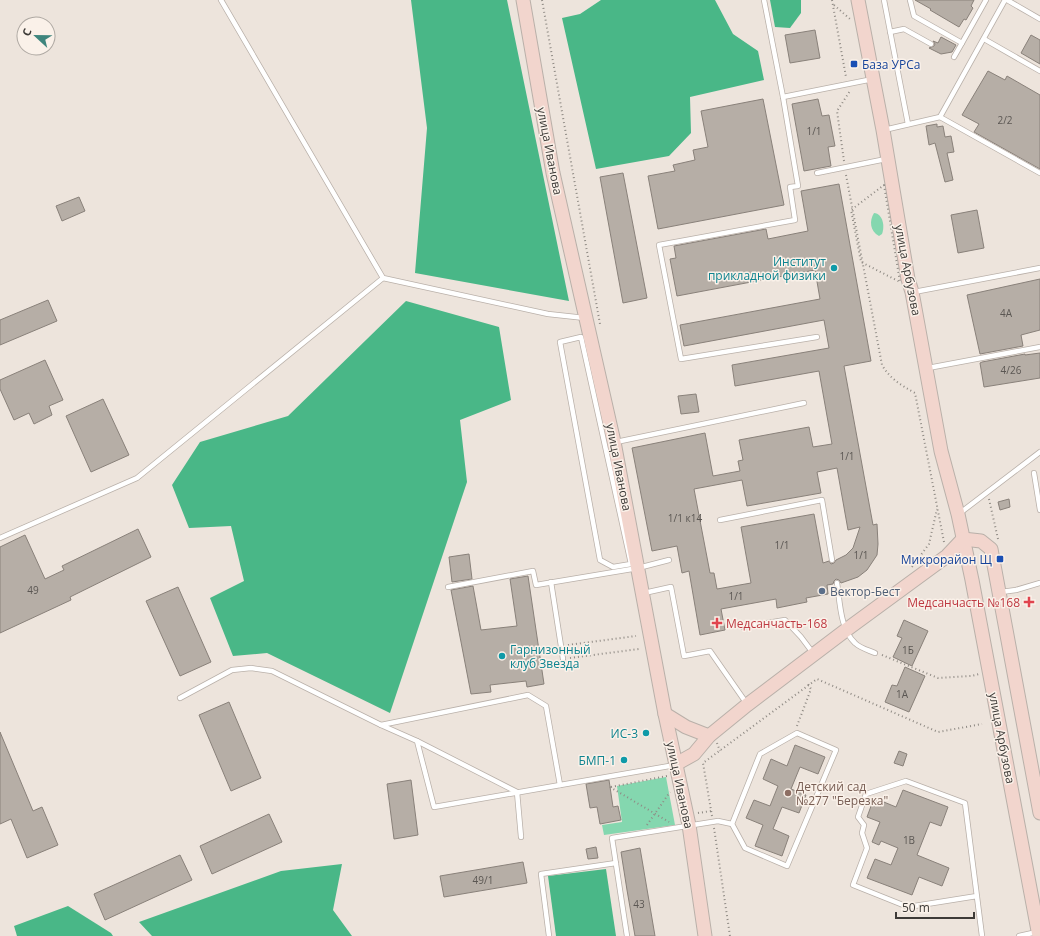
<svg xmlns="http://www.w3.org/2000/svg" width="1040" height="936" viewBox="0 0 1040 936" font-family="'Open Sans',sans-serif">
	<rect width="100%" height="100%" fill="#ede4dc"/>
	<!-- green -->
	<g fill="#84d7af">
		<path d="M874,213C883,214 885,226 882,234L879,236C870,231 869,221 874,213Z"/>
		<polygon points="666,777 675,825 604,835 602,825 622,822 617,786"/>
	</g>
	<!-- forest -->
	<g fill="#49b787">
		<polygon points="411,0 507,0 569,301 415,273 427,128"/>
		<polygon points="601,0 715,0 733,34 758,51 764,80 690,97 691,133 669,156 596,169 562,18 580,14"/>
		<polygon points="770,0 801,0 801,13 790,28 775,27"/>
		<polygon points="406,301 499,327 511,400 460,420 467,482 390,713 267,653 233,656 210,598 244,581 231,526 189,528 172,485 200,442 288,416"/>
		<polygon points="342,864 333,910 352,936 152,936 139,922 281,871"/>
		<polygon points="606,869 616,936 556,936 548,876"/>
		<polygon points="68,906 111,933 113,936 17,936 14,926"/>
	</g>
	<!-- building -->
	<g fill="#b6aea6" stroke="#89817a" fill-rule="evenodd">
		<polygon points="915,0 974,0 971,6 973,8 966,20 964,19 959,27 930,10 931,9"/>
		<polygon points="815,30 820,58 790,63 785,35"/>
		<polygon points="1031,35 1040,40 1040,64 1021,53"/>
		<polygon points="941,37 956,45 952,52 941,54 929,48 934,46 935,44 933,41 938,43"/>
		<polygon points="988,71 1005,80 1007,76 1040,95 1040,169 974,132 979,124 962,115"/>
		<polygon points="763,99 784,205 658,229 648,176 675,171 673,165 695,160 693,150 708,147 701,111"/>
		<polygon points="818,99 822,116 829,115 835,146 828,147 831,166 804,171 792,104"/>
		<polygon points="937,124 937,127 943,126 945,137 951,136 954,152 947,153 953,180 945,182 935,143 929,145 926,126"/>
		<polygon points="623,173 647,298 623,303 600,177"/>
		<path d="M839,184L871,361L844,366L873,525L877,524L878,544L877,555L867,570L858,577L841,583L839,580L836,579L834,581L833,584L827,585L828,594L806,598L807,602L777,608L776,599L721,609L725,630L700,635L689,571L682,573L677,546L652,551L632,448L705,433L713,476L740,471L738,461L743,460L739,440L809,427L813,447L832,444L819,371L735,386L732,365L829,348L824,320L684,346L680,325L820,299L815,270L677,296L670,259L676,258L674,246L766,229L768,239L808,231L801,191ZM837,468L848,530L860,527L853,548L846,555L836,560L834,563L831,564L829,561L823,563L814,514L741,527L751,583L717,589L714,573H710L694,489L742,480L747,506L821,493L817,472Z"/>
		<polygon points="79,197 85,211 62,221 56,206"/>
		<polygon points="977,210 984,248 958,253 951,215"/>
		<polygon points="1040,279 1040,330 1021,335 1023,346 980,354 967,295"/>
		<polygon points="48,300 57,321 0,345 0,320"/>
		<polygon points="1040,353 1040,378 984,387 980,363 982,362 1025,354 1025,355"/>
		<polygon points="45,360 63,400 49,406 52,415 34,424 29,413 14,420 0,389 0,380"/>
		<polygon points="696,394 699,412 681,414 678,396"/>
		<polygon points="103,399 129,455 91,472 66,416"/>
		<polygon points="1009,499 1010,507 1000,510 998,502"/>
		<polygon points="138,529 151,557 70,597 71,600 0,633 0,547 25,535 45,579 64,570 62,566"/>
		<polygon points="469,554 472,579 452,582 449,557"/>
		<polygon points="528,576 544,684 527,687 526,681 490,685 491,692 471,694 451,590 473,586 481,630 517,626 510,579"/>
		<polygon points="178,587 211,662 180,676 146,601"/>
		<polygon points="904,620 928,631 912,666 893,657 902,638 897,636"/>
		<polygon points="905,667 925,676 909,712 885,702 892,685 897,686"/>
		<polygon points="229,702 261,778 231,791 199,715"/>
		<polygon points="0,732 33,811 42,807 58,845 27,858 11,819 0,824"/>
		<polygon points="795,745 825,757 818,774 800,767 791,789 806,795 799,813 782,807 773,829 789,836 782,856 755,846 763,825 746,818 754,800 770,806 778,786 763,779 771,759 787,766"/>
		<polygon points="899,751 907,754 903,766 894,763"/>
		<polygon points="411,780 418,835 394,839 387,784"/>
		<polygon points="609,780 613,807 618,806 621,820 600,824 597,807 590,808 586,784"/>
		<polygon points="903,790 948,807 941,826 930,822 917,855 949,868 942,886 919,877 912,895 867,878 875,859 891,865 898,848 881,841 879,845 872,842 880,822 867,817 874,798 896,807"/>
		<polygon points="269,814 282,842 212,874 200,846"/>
		<polygon points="596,847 598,858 588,859 586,849"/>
		<polygon points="640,848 655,936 635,936 627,890 621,852"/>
		<polygon points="180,855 192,880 105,920 94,894"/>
		<polygon points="523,862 527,883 444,897 440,876"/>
	</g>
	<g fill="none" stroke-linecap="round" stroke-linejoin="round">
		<defs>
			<g id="lane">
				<polyline points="221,0 383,278 548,314 585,318"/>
				<polyline points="764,0 783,97 798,186 790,187 795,220 659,245 681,359 817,337"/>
				<polyline points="884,0 908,124"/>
				<polyline points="910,0 914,16 962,43 986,0"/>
				<polyline points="1007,0 1040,19"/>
				<polyline points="890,32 904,29 931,44"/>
				<polyline points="984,39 1040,71"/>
				<polyline points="954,57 962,43"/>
				<polyline points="783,97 873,79"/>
				<polyline points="940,117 1005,0"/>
				<polyline points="884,130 940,117 1040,173"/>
				<polyline points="817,173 886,159"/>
				<polyline points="914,292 1040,268"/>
				<polygon points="581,337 628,550 631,564 613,567 600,560 560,342"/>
				<polyline points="928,368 1040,347"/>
				<polyline points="616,442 804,403"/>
				<polyline points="1034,473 1040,510"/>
				<polyline points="960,513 1040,452"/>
				<polyline points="720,520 822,500 832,560"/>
				<polyline points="0,538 137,478 383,278"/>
				<polyline points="551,582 563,659"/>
				<path d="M837,583C840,602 840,629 855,643C860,648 868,650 875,653"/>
				<polyline points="448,587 533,571 536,585 638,568 669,560"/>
				<polyline points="1001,592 1016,590 1040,583"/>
				<polyline points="644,593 671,587 684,656 710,651 747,704"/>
				<polyline points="743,627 785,620 801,637 813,653"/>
				<polyline points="180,698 232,670 251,668 272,671 381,725 417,741 434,807 675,765"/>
				<polyline points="381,725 528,695 546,706 560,785"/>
				<polygon points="797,733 836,750 787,866 745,848 732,824 760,754"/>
				<polyline points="417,741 517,792 521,837"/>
				<polyline points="977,896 908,907 853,885 867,848 862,833 864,825 858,817 866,794 906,781 965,803 982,936"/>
				<polyline points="549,936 541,874 616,863"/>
				<polyline points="627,936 612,838 718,821 732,824"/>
				<polyline points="1019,936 1037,932"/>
			</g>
			<g id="secondary">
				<polyline points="523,0 553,173 614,442 665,714 689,825 705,936"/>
				<polyline points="858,0 883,130 908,279 912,292 941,451 958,514 972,580 1039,936"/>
				<polyline points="963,539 981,541 991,549 1040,813"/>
				<polyline points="665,714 686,727 709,736"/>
				<polyline points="676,764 694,754 709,736 747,705 846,630 947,556 963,539"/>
			</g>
		</defs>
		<!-- lane casing -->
		<use href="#lane" stroke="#b9b0a9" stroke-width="6"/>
		<!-- secondary casing -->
		<use href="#secondary" stroke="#b9b0a9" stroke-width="15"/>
		<!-- path -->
		<g stroke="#8f8a84" stroke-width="2" stroke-dasharray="1 3" stroke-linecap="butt">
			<polyline points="542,0 600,324"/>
			<polyline points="832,0 846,77"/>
			<polyline points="834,5 850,19"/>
			<polyline points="844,161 837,111 850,91"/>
			<path d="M846,175L882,365C890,379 901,385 915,393L944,542"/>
			<polygon points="884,185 900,282 861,262 851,210"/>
			<polyline points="989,499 998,539"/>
			<polyline points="912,567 929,544 937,509"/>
			<polyline points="568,645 636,636"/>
			<polyline points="882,655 938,678 971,676 979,674"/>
			<polyline points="570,658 639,649"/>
			<polyline points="797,726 811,689 808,684"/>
			<polyline points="717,743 720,751"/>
			<polyline points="610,787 669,822"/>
			<polyline points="611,787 667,776"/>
			<polyline points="698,813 711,811"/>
			<polyline points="712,816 703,763 817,679 938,732 982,724"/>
			<polyline points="647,825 670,792"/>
			<polyline points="714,828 730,936"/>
		</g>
		<!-- lane -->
		<use href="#lane" stroke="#fff" stroke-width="4.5"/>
		<!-- secondary -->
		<use href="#secondary" stroke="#f2d5cd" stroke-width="13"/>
	</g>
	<!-- markers -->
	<g fill="#1a4fb4" stroke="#faf1e9" stroke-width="1.5">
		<rect x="850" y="60" width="8" height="8" rx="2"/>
		<rect x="996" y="555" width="8" height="8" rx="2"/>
	</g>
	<g fill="#0f9aa8" stroke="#faf1e9" stroke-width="1.5">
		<circle cx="834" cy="268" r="4"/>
		<circle cx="502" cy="656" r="4"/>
		<circle cx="646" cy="733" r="4"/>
		<circle cx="624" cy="760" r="4"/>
	</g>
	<circle fill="#5c6f8a" stroke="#faf1e9" stroke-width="1.5" cx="822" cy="591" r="4"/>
	<g fill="#e0444e" stroke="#faf1e9" stroke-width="1.5">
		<path d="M1027 596h4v4h4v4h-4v4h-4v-4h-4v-4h4z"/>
		<path d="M715 617h4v4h4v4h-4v4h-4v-4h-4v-4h4z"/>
	</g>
	<circle fill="#8d6e63" stroke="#faf1e9" stroke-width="1.5" cx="788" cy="793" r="4"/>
	<g text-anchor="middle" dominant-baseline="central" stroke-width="3" stroke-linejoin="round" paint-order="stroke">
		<!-- number labels -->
		<g font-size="10" fill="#5b5753">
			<text x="1005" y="120">2/2</text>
			<text x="814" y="131">1/1</text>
			<text x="1006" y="313">4А</text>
			<text x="1011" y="370">4/26</text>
			<text x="847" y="456">1/1</text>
			<text x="685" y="518">1/1 к14</text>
			<text x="782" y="545">1/1</text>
			<text x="861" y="555">1/1</text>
			<text x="33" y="590">49</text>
			<text x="736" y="596">1/1</text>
			<text x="908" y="650">1Б</text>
			<text x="902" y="694">1А</text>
			<text x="909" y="840">1В</text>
			<text x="483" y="880">49/1</text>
			<text x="639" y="904">43</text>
		</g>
		<!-- transit labels -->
		<g font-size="12" fill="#164399" stroke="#faf1e9" text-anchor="start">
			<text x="862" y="64">База УРСа</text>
			<text x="992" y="559" text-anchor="end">Микрорайон Щ</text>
		</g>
		<!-- street labels -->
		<g font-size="12" fill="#3d3a37" stroke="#faf1e9">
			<text transform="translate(550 151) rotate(79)">улица Иванова</text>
			<text transform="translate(908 270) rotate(79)">улица Арбузова</text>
			<text transform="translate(619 467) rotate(79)">улица Иванова</text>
			<text transform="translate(1002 738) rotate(79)">улица Арбузова</text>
			<text transform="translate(680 785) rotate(78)">улица Иванова</text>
		</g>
		<!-- culture labels -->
		<g font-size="12" fill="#0d838f" stroke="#faf1e9" text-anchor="end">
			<text x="826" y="261">Институт<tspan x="826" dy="14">прикладной физики</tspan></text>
			<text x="510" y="649" text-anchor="start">Гарнизонный<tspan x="510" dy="14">клуб Звезда</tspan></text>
			<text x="638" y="733">ИС-3</text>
			<text x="616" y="760">БМП-1</text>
		</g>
		<!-- service labels -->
		<g font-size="12" fill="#4e5e75" stroke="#faf1e9" text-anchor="start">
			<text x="830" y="591">Вектор-Бeст</text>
		</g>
		<!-- health labels -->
		<g font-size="12" fill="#be3a42" stroke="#faf1e9" text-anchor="end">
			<text x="1020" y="602">Медсанчасть №168</text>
			<text x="726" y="623" text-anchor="start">Медсанчасть-168</text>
		</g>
		<!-- education labels -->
		<g font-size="12" fill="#785e54" stroke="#faf1e9" text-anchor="start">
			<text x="796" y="786">Детский сад<tspan x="796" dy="14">№277 "Березка"</tspan></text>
		</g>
	</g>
	<!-- north arrow -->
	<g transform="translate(36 36) rotate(292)"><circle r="19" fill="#faf1e9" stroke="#aea8a2"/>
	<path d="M0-3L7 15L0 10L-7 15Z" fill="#3e857d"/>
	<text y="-6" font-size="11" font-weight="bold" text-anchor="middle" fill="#3d3a37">С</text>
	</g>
	<!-- scale -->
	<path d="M896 912v6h78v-6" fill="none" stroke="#3d3a37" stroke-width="2"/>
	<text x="902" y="912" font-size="12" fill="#3d3a37" stroke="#faf1e9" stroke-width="3" paint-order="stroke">50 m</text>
</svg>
